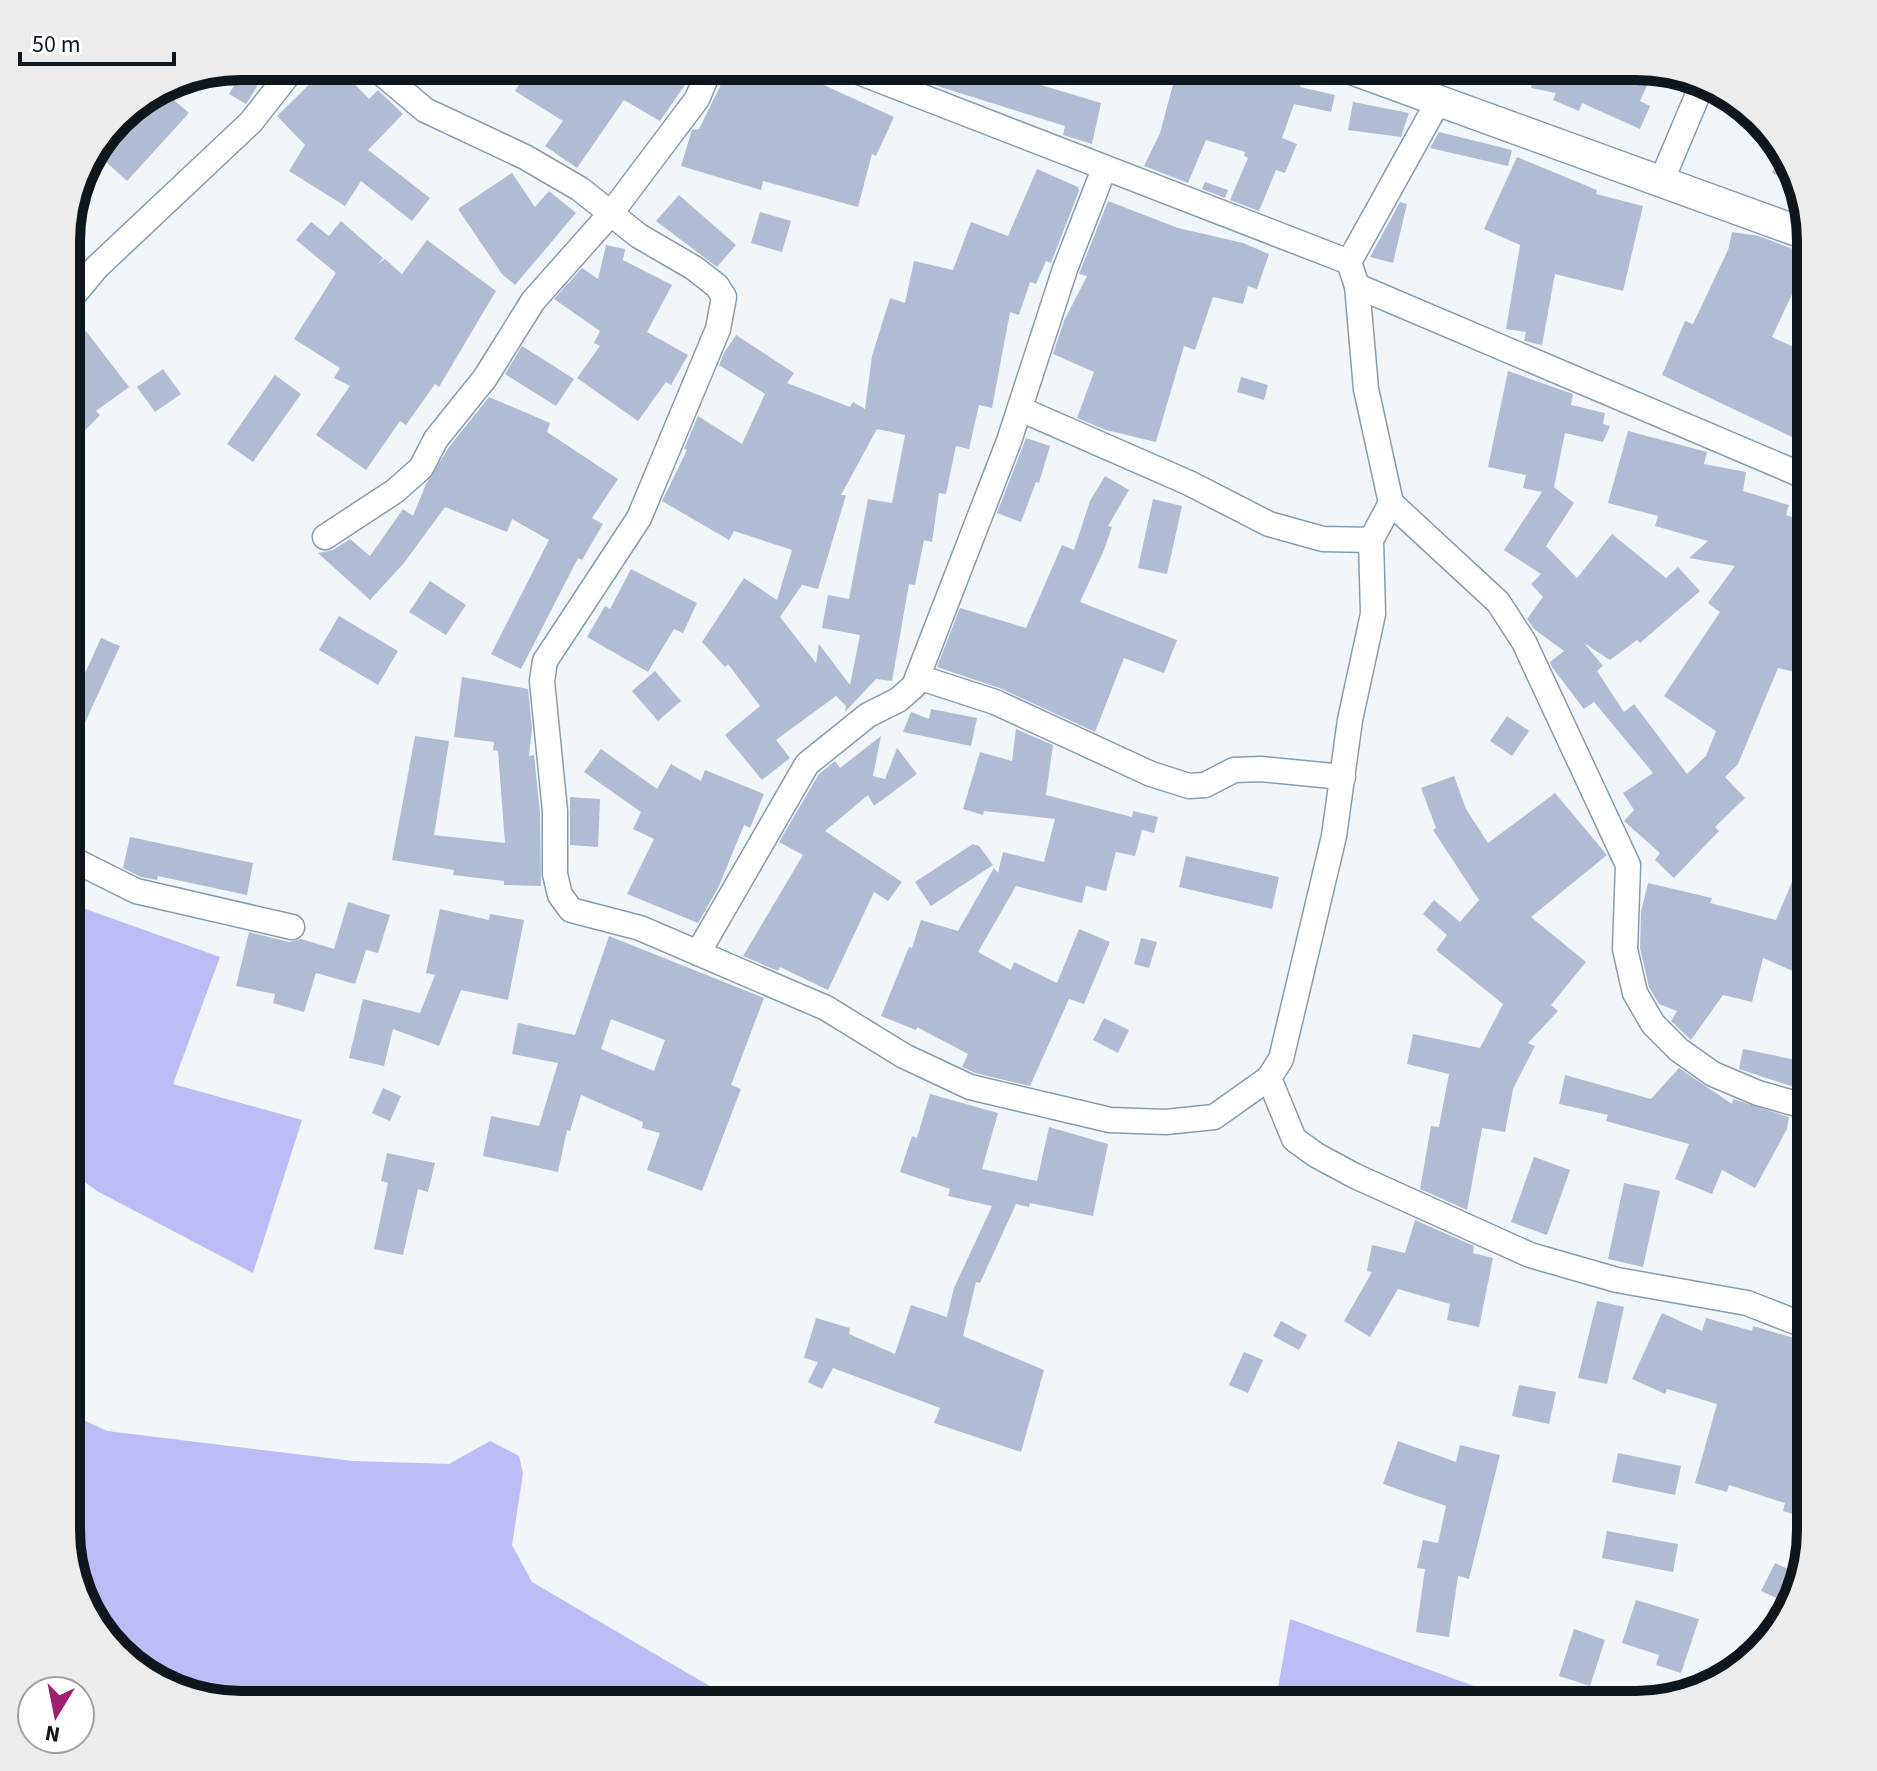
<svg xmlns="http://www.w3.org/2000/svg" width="1877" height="1771" viewBox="0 0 1877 1771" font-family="'Source Sans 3',sans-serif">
	<rect width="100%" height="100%" fill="#f1f6fa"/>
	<!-- forest -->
	<g fill="#bcbcf7">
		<polygon points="66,902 220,957 173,1084 302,1120 253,1273 97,1191 66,1169"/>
		<polygon points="66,1412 107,1431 353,1461 449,1464 490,1441 519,1456 523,1473 512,1545 532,1582 742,1705 241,1705 174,1691 117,1653 80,1597 66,1541"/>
		<polygon points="1290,1619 1526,1705 1275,1705"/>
	</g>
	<!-- building -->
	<g fill="#afbcd4" fill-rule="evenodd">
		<polygon points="246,66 270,66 246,104 229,94"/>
		<polygon points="328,66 337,66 369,99 378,90 403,114 368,150 430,198 412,221 361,181 345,206 289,171 305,145 277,116"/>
		<polygon points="531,66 667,66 689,79 660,121 624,100 577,168 545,146 563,121 515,91"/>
		<polygon points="730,66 782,66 894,117 876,156 872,154 858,207 763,181 761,190 681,166 692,130 699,129"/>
		<polygon points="936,66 969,73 971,66 978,66 1101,103 1092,144 1063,135 1065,126 931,84"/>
		<polygon points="1178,66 1219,66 1259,79 1262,70 1280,76 1282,70 1303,78 1300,87 1335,95 1331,112 1294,104 1282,138 1297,144 1285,173 1276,170 1259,211 1230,200 1248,158 1244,156 1245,152 1206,140 1188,183 1144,166 1160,133"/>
		<polygon points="1612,66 1655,68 1640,101 1650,106 1640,129 1582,103 1579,111 1553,100 1556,93 1531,88 1535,69 1563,75 1565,69 1604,85"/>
		<polygon points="160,88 189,113 127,181 94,151 125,110"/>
		<polygon points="1353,102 1409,113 1401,137 1348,130"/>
		<polygon points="1439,132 1512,150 1508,166 1430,148"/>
		<polygon points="1781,149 1797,174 1800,184 1772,173"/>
		<polygon points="1517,157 1597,190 1596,194 1643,206 1623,291 1555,274 1542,345 1524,341 1526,332 1506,329 1520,245 1484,229"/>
		<path d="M1037,169L1078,187L1079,191L1051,263L1046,261L1036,284L1030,282L1019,315L1010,312L992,408L979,405L969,449L956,446L946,494L939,493L932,542L924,540L915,585L909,584L892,681L876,679L845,712L846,706L836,696L776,740L790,758L762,780L725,735L760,706L728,664L725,667L702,642L744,578L777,600L792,550L734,531L729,540L662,501L687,450L684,449L698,416L742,444L765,394L719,365L724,353L736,335L794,373L787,383L850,407L853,402L865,409L872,356L890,298L905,303L914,261L953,270L971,222L1008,236ZM877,429L905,435L892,503L868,499L849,599L828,595L822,628L860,635L850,685L819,644L816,663L780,617L802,585L818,589L846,495H841Z"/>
		<polygon points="512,173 535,207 549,191 576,213 515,285 502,274 458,209"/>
		<polygon points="1205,182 1228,190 1225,198 1202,189"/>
		<polygon points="679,195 736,245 717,267 656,221"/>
		<polygon points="1108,201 1178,228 1243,243 1269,254 1257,289 1248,286 1243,304 1213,297 1195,350 1184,346 1156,442 1106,430 1077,418 1094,372 1053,354 1064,321 1087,276 1079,274"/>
		<polygon points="1400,202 1407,204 1393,263 1370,257"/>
		<polygon points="760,212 791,221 782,252 751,243"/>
		<polygon points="341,221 383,258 378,264 385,259 402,274 427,240 496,291 439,387 435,384 406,425 400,421 366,470 316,435 350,386 334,378 340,368 294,339 336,273 296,240 311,222 329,236"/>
		<polygon points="1732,232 1759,236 1811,256 1811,276 1802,273 1772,337 1811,355 1811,446 1662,375 1685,321 1693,324 1728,250"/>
		<polygon points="606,245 625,249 623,260 672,285 647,332 688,355 671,385 666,382 638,421 577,378 600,346 594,343 600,331 554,299 582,268 598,279"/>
		<polygon points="86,331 129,387 96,411 100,415 69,447 85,466 66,482 66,346"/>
		<polygon points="522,346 574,379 556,406 505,374"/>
		<polygon points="163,369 181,394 155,412 137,387"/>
		<polygon points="1508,371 1573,394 1571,405 1605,413 1603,424 1610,426 1603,442 1565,433 1554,487 1574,503 1546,546 1577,578 1612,534 1666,578 1678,567 1700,591 1640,643 1637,640 1610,660 1584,643 1603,666 1597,671 1624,712 1634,704 1687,774 1706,756 1716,731 1664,696 1720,612 1708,603 1735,566 1689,558 1708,541 1655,526 1658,516 1608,503 1628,431 1707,452 1704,464 1746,472 1743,491 1789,505 1786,515 1811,524 1811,676 1778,668 1738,764 1725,777 1745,798 1715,827 1719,831 1674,878 1655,860 1660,853 1624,821 1634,810 1623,793 1653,773 1594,702 1584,709 1552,667 1550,662 1564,651 1534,629 1527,619 1543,597 1531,584 1541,574 1504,550 1542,492 1523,488 1526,475 1488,467"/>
		<polygon points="275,375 301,394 253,462 227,444"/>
		<polygon points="1241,377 1268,385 1264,400 1237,392"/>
		<polygon points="489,397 550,423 547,432 618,479 592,518 603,524 582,560 578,558 521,669 491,654 549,540 512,519 507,532 445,507 404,563 370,600 318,553 333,550 350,539 370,556 403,509 413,516 426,484 449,447"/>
		<polygon points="1026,438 1050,446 1039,483 1036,482 1021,522 997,513"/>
		<polygon points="1105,476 1129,490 1108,526 1112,527 1104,550 1080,602 1177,640 1164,673 1124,658 1095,732 1002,689 937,667 960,608 1026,628 1062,545 1074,550 1090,501"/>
		<polygon points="1153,499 1182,506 1167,574 1138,568"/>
		<polygon points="631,569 697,603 683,633 674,629 648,672 587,637 605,606 610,609"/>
		<polygon points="430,581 466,605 446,635 409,612"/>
		<polygon points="339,616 398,651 378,685 319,650"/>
		<polygon points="101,638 120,646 83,727 66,720 66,715"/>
		<polygon points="655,671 681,701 658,721 632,691"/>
		<polygon points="462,677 528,689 532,728 529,756 534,755 540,812 541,886 504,885 504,881 453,875 454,870 392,860 415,736 449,741 434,835 505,843 498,751 493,750 494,742 454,737"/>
		<polygon points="931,709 977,718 971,746 903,732 911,712 929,719"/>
		<polygon points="1507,716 1529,731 1512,756 1490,741"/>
		<polygon points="1016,729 1053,745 1046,795 1132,817 1133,811 1158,817 1154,833 1142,830 1135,856 1116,852 1106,891 1086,886 1082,903 1016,886 978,952 1011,970 1014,962 1057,983 1079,929 1110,942 1084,1004 1069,999 1030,1086 975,1073 962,1067 968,1054 917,1027 916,1030 881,1016 909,947 912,948 921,920 958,931 994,868 998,873 1003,852 1044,862 1055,819 984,811 983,815 963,809 980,752 1012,761"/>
		<polygon points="881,736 873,776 885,779 897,748 917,774 874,806 868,795 825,831 902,882 888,901 874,892 828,990 780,967 778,971 743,956 803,855 779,842 819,774 835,761 840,768"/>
		<polygon points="601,749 657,789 671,764 701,781 705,770 764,794 750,828 744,825 719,886 698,923 627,894 654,839 633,829 641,812 584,772"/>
		<polygon points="1454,776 1466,809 1488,843 1555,793 1607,855 1531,917 1586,962 1551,1005 1558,1011 1528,1043 1535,1046 1513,1089 1505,1132 1482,1128 1467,1210 1420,1189 1431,1126 1439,1127 1449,1074 1407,1064 1413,1034 1480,1048 1503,1004 1436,950 1447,935 1423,914 1434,900 1460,922 1479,900 1433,830 1436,828 1421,788"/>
		<polygon points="570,797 600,799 598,847 570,845"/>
		<polygon points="130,837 253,863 247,895 158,876 157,880 141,877 123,868"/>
		<polygon points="973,844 979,846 993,865 931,906 915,882"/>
		<polygon points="1186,856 1279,877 1272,909 1179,887"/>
		<polygon points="1797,870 1811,876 1811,979 1763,958 1752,1002 1723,995 1691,1040 1671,1021 1677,1011 1659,1004 1649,987 1640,948 1641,912 1648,883 1712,898 1710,903 1776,920"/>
		<polygon points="348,902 390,915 378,953 366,950 355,984 316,973 304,1012 273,1003 275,994 236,986 249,932 289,942 301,939 334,949"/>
		<polygon points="440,909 489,920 490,914 524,920 508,1000 461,990 439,1046 393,1029 384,1066 349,1058 363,999 420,1013 435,975 426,973"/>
		<path d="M609,936L764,998L731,1085L741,1089L702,1191L647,1170L660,1133L642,1128L643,1122L581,1095L570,1131L567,1130L558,1172L483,1156L491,1116L539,1126L558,1063L512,1054L518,1023L575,1035ZM611,1019L665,1040L654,1071L601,1049Z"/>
		<polygon points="1141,938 1157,942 1149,968 1134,964"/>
		<polygon points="1104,1018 1129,1030 1118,1053 1093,1040"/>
		<polygon points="1743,1049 1811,1063 1806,1091 1739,1069"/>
		<polygon points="1679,1068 1732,1104 1733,1099 1789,1117 1787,1129 1755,1188 1722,1170 1712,1194 1675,1179 1689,1144 1606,1121 1608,1115 1559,1104 1565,1075 1651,1099"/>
		<polygon points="383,1088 401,1096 390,1121 372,1113"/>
		<polygon points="930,1094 998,1113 982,1169 1037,1181 1049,1127 1108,1144 1093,1216 1030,1203 1029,1207 1016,1204 980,1283 976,1282 963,1336 1044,1370 1021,1452 934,1423 940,1408 833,1368 822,1389 808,1382 818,1362 804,1358 816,1318 850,1328 849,1334 895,1354 911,1305 947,1317 954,1288 992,1206 948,1196 950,1189 900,1172 912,1136 917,1138"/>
		<polygon points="387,1153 435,1163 428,1192 418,1189 403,1255 374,1249 388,1183 381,1181"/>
		<polygon points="1534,1157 1570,1170 1547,1235 1511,1222"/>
		<polygon points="1624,1183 1660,1191 1643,1267 1608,1259"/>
		<polygon points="1415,1220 1474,1246 1473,1253 1493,1258 1479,1327 1447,1320 1450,1304 1398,1289 1370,1337 1344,1321 1372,1272 1367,1271 1372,1245 1405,1253"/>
		<polygon points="1597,1301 1624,1307 1607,1384 1578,1378"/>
		<polygon points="1662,1313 1702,1331 1706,1318 1752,1331 1753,1326 1811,1343 1811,1400 1798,1428 1811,1434 1811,1519 1783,1511 1785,1503 1729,1485 1727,1492 1695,1483 1717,1404 1667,1389 1665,1394 1632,1379"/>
		<polygon points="1281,1321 1307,1335 1299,1350 1273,1336"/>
		<polygon points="1244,1352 1263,1360 1248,1393 1229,1385"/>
		<polygon points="1519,1385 1556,1392 1549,1424 1512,1416"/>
		<polygon points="1398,1441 1456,1462 1460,1445 1500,1455 1469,1579 1458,1576 1449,1637 1416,1632 1425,1569 1417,1568 1423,1540 1438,1543 1446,1506 1383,1484"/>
		<polygon points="1618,1453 1681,1466 1675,1495 1612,1482"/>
		<polygon points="1607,1531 1678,1544 1673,1572 1602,1558"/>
		<polygon points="1803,1538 1809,1540 1797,1597 1792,1605 1761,1591 1775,1563 1788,1569"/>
		<polygon points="1636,1600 1699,1619 1681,1673 1656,1665 1659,1655 1622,1643"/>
		<polygon points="1574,1629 1605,1640 1590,1686 1559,1676"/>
	</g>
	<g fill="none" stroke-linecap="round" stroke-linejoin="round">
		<defs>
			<g id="minor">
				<polyline points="373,66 425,110 525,157 580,189 639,236 694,268 717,286 724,297 718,329 639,518 545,661 542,681 555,811 555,874 560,895 571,910 640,928 826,1008 904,1056 970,1087 1110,1120 1166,1122 1214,1117 1269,1078 1281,1059 1334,836 1350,720 1373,614 1371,540 1391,503 1366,389 1357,286 1349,262"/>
				<polyline points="843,66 1349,262 1439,100"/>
				<polyline points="1661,182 1704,80"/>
				<polyline points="1357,286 1811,479"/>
				<polyline points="66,304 97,267 251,122 295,66"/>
				<polyline points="1020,409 1189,483 1269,524 1323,539 1371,540"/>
				<polyline points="1391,503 1498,602 1524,642 1628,865 1625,949 1635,993 1653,1024 1679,1050 1713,1074 1758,1093 1811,1108"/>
				<polyline points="325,537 395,491 421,468 436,439 485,378 533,301 612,212 697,99 711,66"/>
				<polyline points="918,677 995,702 1151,774 1189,786 1205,785 1234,770 1261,769 1343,777"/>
				<polyline points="66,856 136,891 292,927"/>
				<polyline points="698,953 807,764 868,715 898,700 914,686 1009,441 1065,269 1104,169"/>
				<polyline points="1269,1078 1294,1139 1316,1155 1355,1176 1530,1255 1617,1280 1747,1303 1811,1328"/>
			</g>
			<polyline id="tertiary" points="1343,66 1811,236"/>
		</defs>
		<!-- minor casing -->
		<use href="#minor" stroke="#869db0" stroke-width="27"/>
		<!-- tertiary casing -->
		<use href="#tertiary" stroke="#869db0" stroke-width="33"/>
		<!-- minor -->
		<use href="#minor" stroke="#fff" stroke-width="24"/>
		<!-- tertiary -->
		<use href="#tertiary" stroke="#fff" stroke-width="30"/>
	</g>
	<!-- crop -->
	<path d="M0 0H1877V1771H0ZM241 80H1636A161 161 0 0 1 1797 241V1530A161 161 0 0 1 1636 1691H241A161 161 0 0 1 80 1530V241A161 161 0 0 1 241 80Z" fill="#ececed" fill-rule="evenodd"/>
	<path fill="none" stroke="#0e171e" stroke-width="10" d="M241 80H1636A161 161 0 0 1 1797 241V1530A161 161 0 0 1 1636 1691H241A161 161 0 0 1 80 1530V241A161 161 0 0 1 241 80Z"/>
	<!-- north arrow -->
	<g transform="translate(56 1715) rotate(190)"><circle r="38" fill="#ffffff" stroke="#9fa2a5" stroke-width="2"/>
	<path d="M0-6L14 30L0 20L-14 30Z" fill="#a11f6f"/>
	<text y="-12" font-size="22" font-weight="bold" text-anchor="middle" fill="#0e171e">N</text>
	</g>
	<!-- scale -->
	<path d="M20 52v12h154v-12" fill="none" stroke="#0e171e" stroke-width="4"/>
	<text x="32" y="52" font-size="24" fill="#0e171e" stroke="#ffffff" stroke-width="6" paint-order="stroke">50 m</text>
</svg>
